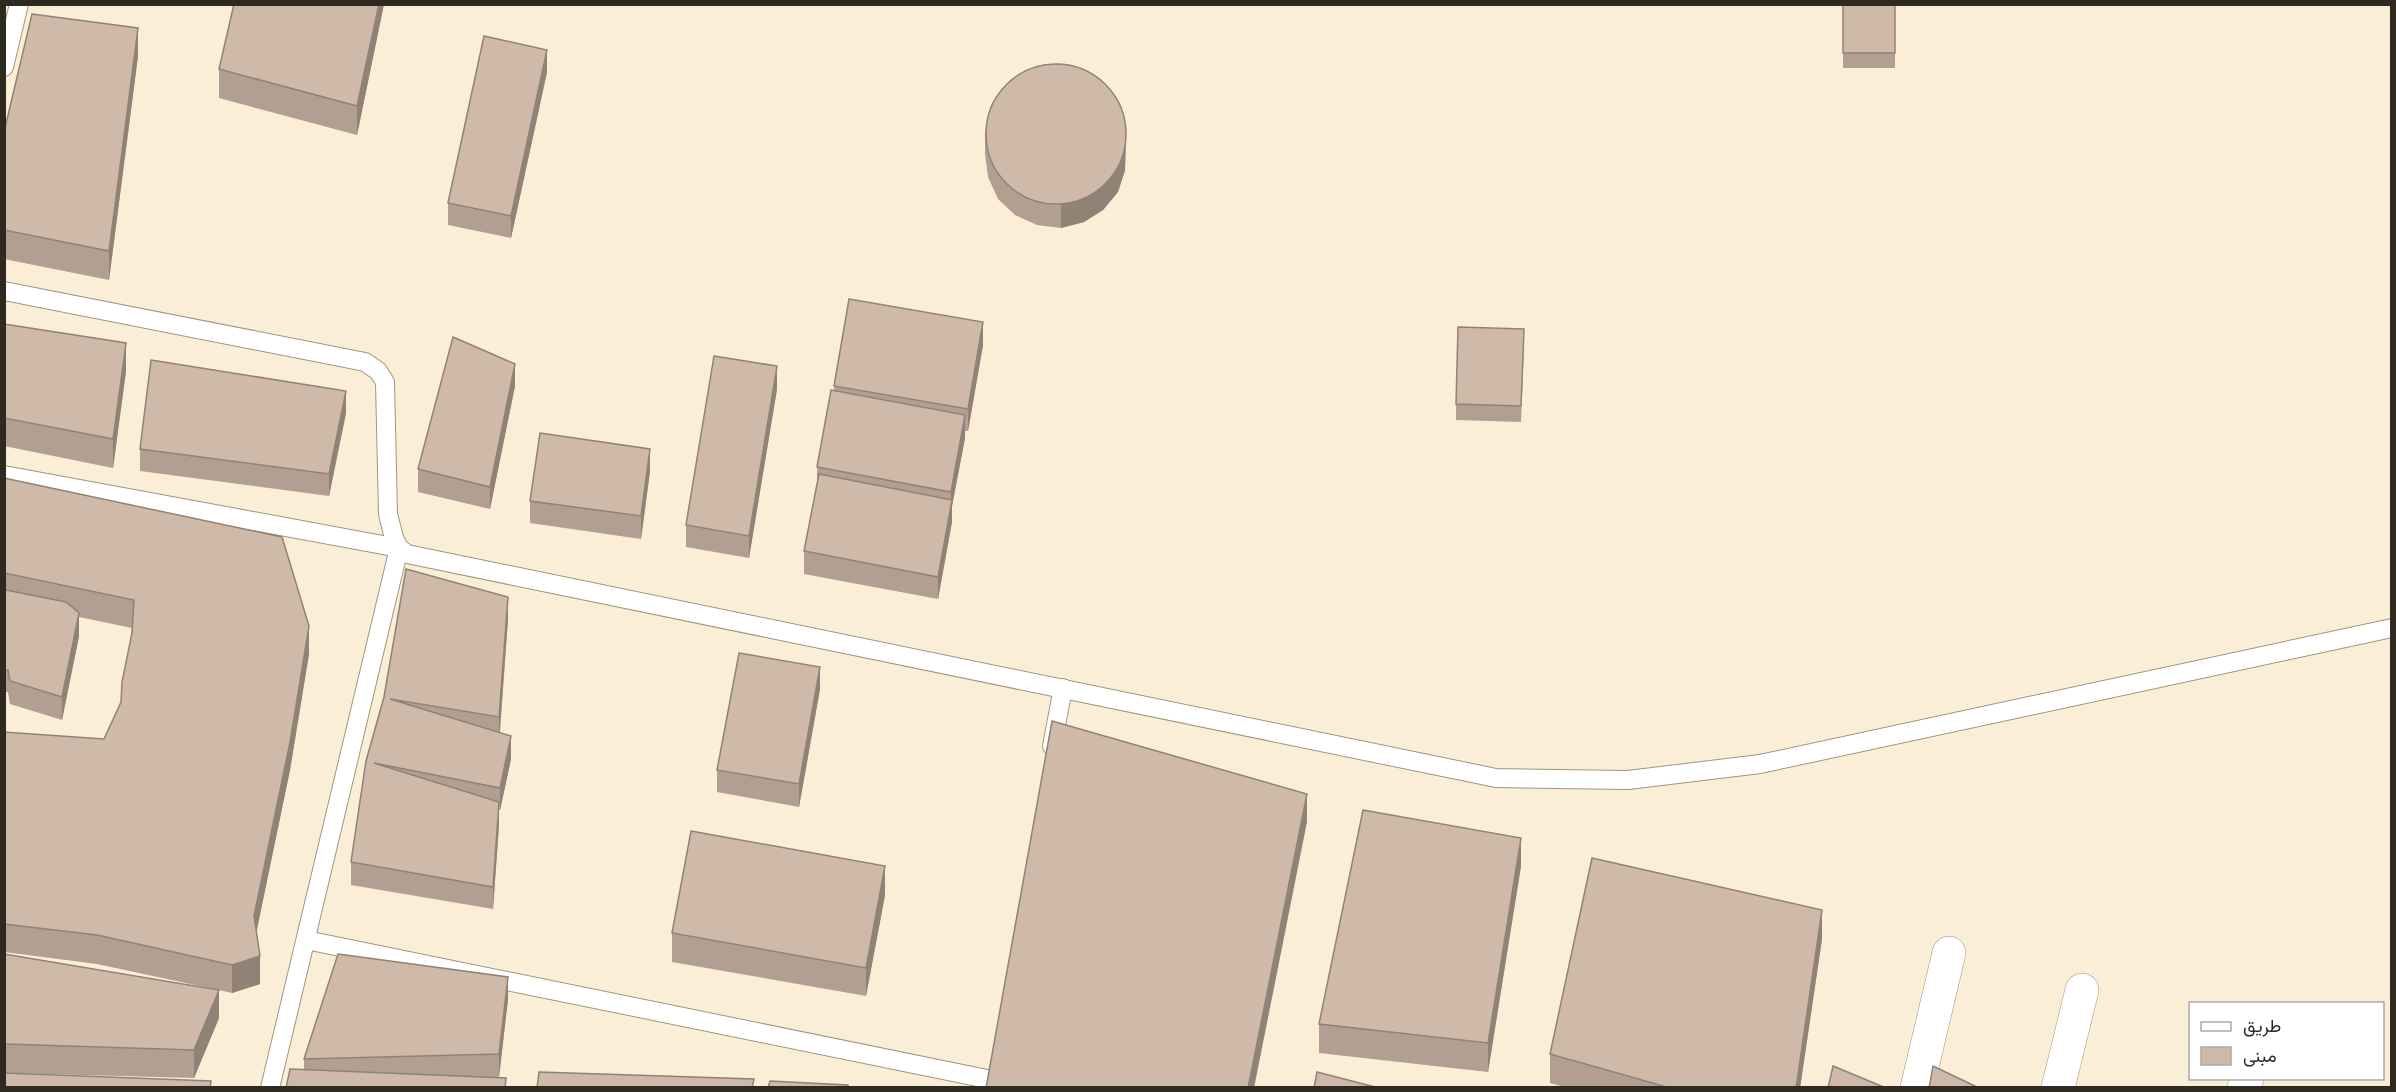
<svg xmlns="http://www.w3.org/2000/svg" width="2396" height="1092" viewBox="0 0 2396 1092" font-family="Montserrat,Vazirmatn,sans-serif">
	<rect width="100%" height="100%" fill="#fbeed7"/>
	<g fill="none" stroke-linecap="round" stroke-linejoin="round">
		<defs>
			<g id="service">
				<polyline points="4,67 19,4"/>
				<polyline points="4,291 365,362 378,371 385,382 388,514 394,538 399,548 407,554 1496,778 1628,780 1760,764 2392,628"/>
				<polyline points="4,475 399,548 270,1088"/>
				<polyline points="1052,746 1063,688"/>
				<polyline points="306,940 992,1080"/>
			</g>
			<g id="minor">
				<polyline points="1917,1088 1949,953"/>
				<polyline points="2058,1088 2082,990"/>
				<polyline points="2244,1088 2247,1078"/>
			</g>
		</defs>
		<!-- service casing -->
		<use href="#service" stroke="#a19580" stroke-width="20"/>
		<!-- minor casing -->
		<use href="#minor" stroke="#a19580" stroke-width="34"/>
		<!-- service -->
		<use href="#service" stroke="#fff" stroke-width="18"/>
		<!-- minor -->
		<use href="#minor" stroke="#fff" stroke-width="33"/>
	</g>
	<!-- wall -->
	<g fill="#b29f91">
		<polygon points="384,4 357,135 219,98 219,69"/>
		<rect x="1843" y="4" width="52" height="64"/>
		<polygon points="138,56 109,280 4,259 4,132"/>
		<polygon points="547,72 511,238 448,225 448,203"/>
		<polygon points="985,131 1126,147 1125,170 1118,192 1103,210 1084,222 1061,228 1037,225 1015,215 998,199 988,177 985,154"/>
		<polygon points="4,324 126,371 113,468 4,446"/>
		<polygon points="983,345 968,431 965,431 965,438 952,506 952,522 938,599 804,574 804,551 817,483 817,467 834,390 834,386"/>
		<polygon points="1524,345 1521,422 1456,420 1456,404"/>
		<polygon points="515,386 490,509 418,492 418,469"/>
		<polygon points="777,389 749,558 686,547 686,525"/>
		<polygon points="346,413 329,496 140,471 140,449"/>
		<polygon points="650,471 641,539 530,523 530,501"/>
		<polygon points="4,478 309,654 290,770 256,932 260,984 232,993 219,990 219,1018 194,1078 4,1073 4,954 218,990 97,964 4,952 4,732 104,739 121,702 132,628 79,617 79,636 62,720 10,704 8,692 4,692"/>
		<polygon points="508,619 500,733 511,759 500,810 499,810 499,825 493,909 351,885 351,862 384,697"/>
		<polygon points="820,689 799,807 717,792 717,770"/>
		<polygon points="1521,866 1488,1072 1319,1053 1319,1024"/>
		<polygon points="885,895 866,996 672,962 672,933"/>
		<polygon points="1822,939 1800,1088 1567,1088 1550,1083 1550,1054"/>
		<polygon points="508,999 499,1077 488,1077 506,1088 304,1070 304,1059"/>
	</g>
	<!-- shaded-wall -->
	<g fill="#918276">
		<polygon points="379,4 384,4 357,135 357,106"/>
		<polygon points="138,28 138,56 109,280 109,251"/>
		<polygon points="547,50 547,72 511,238 511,216"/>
		<polygon points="1126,125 1125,170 1118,192 1103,210 1084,222 1061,228 1061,205"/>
		<polygon points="983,322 983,345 968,431 968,409"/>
		<polygon points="126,343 126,371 113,468 113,439"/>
		<polygon points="515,364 515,386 490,509 490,487"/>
		<polygon points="777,366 777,389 749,558 749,536"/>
		<polygon points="346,391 346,413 329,496 329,474"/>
		<polygon points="965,415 965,438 952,506 952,522 938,599 938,577 951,509 951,492"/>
		<polygon points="650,449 650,471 641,539 641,516"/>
		<polygon points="508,597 508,619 499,739 499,717"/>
		<polygon points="79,613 79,636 62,720 62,697"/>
		<polygon points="309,626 309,654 290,770 254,944 254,916"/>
		<polygon points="820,667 820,689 799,807 799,784"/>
		<polygon points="511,736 511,759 500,810 500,788"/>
		<polygon points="1307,794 1307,822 1254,1088 1248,1088"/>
		<polygon points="499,802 499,825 493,909 493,887"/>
		<polygon points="1521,838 1521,866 1488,1072 1488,1043"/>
		<polygon points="885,866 885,895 866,996 866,968"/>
		<polygon points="1822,910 1822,939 1800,1088 1796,1088"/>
		<polygon points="260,956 260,984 232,993 232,965"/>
		<polygon points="508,977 508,999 499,1077 499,1054"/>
		<polygon points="219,990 219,1018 194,1078 194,1050"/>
	</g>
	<!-- building -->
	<g fill="#cfb9a9" stroke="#918276" stroke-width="1.5">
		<polygon points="234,4 379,4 357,106 219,69"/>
		<rect x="1843" y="4" width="52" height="49"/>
		<polygon points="32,14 138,28 109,251 4,230 4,132"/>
		<polygon points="484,36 547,50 511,216 448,203"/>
		<circle cx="1056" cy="134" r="70"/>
		<polygon points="849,299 983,322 968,409 834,386"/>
		<polygon points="4,324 126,343 113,439 4,418"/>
		<polygon points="1458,327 1524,329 1521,406 1456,404"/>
		<polygon points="453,337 515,364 490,487 418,469"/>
		<polygon points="714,356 777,366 749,536 686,525"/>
		<polygon points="151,360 346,391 329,474 140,449"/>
		<polygon points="831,390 965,415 951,492 817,467"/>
		<polygon points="540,433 650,449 641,516 530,501"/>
		<polygon points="819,474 952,500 938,577 804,551"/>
		<polygon points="4,478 282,537 309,626 290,742 254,916 260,956 232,965 97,935 4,924 4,732 104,739 121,702 122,682 132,633 134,600 4,573"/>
		<polygon points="406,569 508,597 499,717 390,699 511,736 500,788 374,763 499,802 493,887 351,862 366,761 384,697"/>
		<polygon points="6,590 66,602 79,613 62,697 10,681 8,670 4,670 4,595"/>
		<polygon points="739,653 820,667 799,784 717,770"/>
		<polygon points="1052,721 1307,794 1248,1088 986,1088"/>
		<polygon points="1363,810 1521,838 1488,1043 1319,1024"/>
		<polygon points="691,831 885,866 866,968 672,933"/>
		<polygon points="1592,858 1822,910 1796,1088 1670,1088 1550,1054"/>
		<polygon points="4,954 219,990 194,1050 4,1044"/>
		<polygon points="338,954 508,977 499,1054 304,1059"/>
		<polygon points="1833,1066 1886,1088 1828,1088"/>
		<polygon points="1933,1066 1979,1088 1929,1088"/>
		<polygon points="290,1069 506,1078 505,1088 286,1088"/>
		<polygon points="539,1072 754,1079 752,1088 537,1088"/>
		<polygon points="1317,1072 1379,1088 1314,1088"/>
		<polygon points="4,1073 211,1081 210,1088 4,1088"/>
		<polygon points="770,1081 848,1085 848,1088 768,1088"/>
	</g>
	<!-- border -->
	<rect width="2396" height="1092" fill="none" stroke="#2e2921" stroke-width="12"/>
	<!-- legend -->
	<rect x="2189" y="1002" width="195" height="78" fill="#ffffff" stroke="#aba9a6" stroke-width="1.5"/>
	<rect x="2201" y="1022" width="30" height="9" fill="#ffffff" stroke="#aba9a6" stroke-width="1.5"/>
	<text x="2243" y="1032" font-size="18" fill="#2e2921">طريق</text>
	<rect x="2201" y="1047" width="30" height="18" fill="#cfb9a9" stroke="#aba9a6" stroke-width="1.5"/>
	<text x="2243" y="1062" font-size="18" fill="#2e2921">مبنى</text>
</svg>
